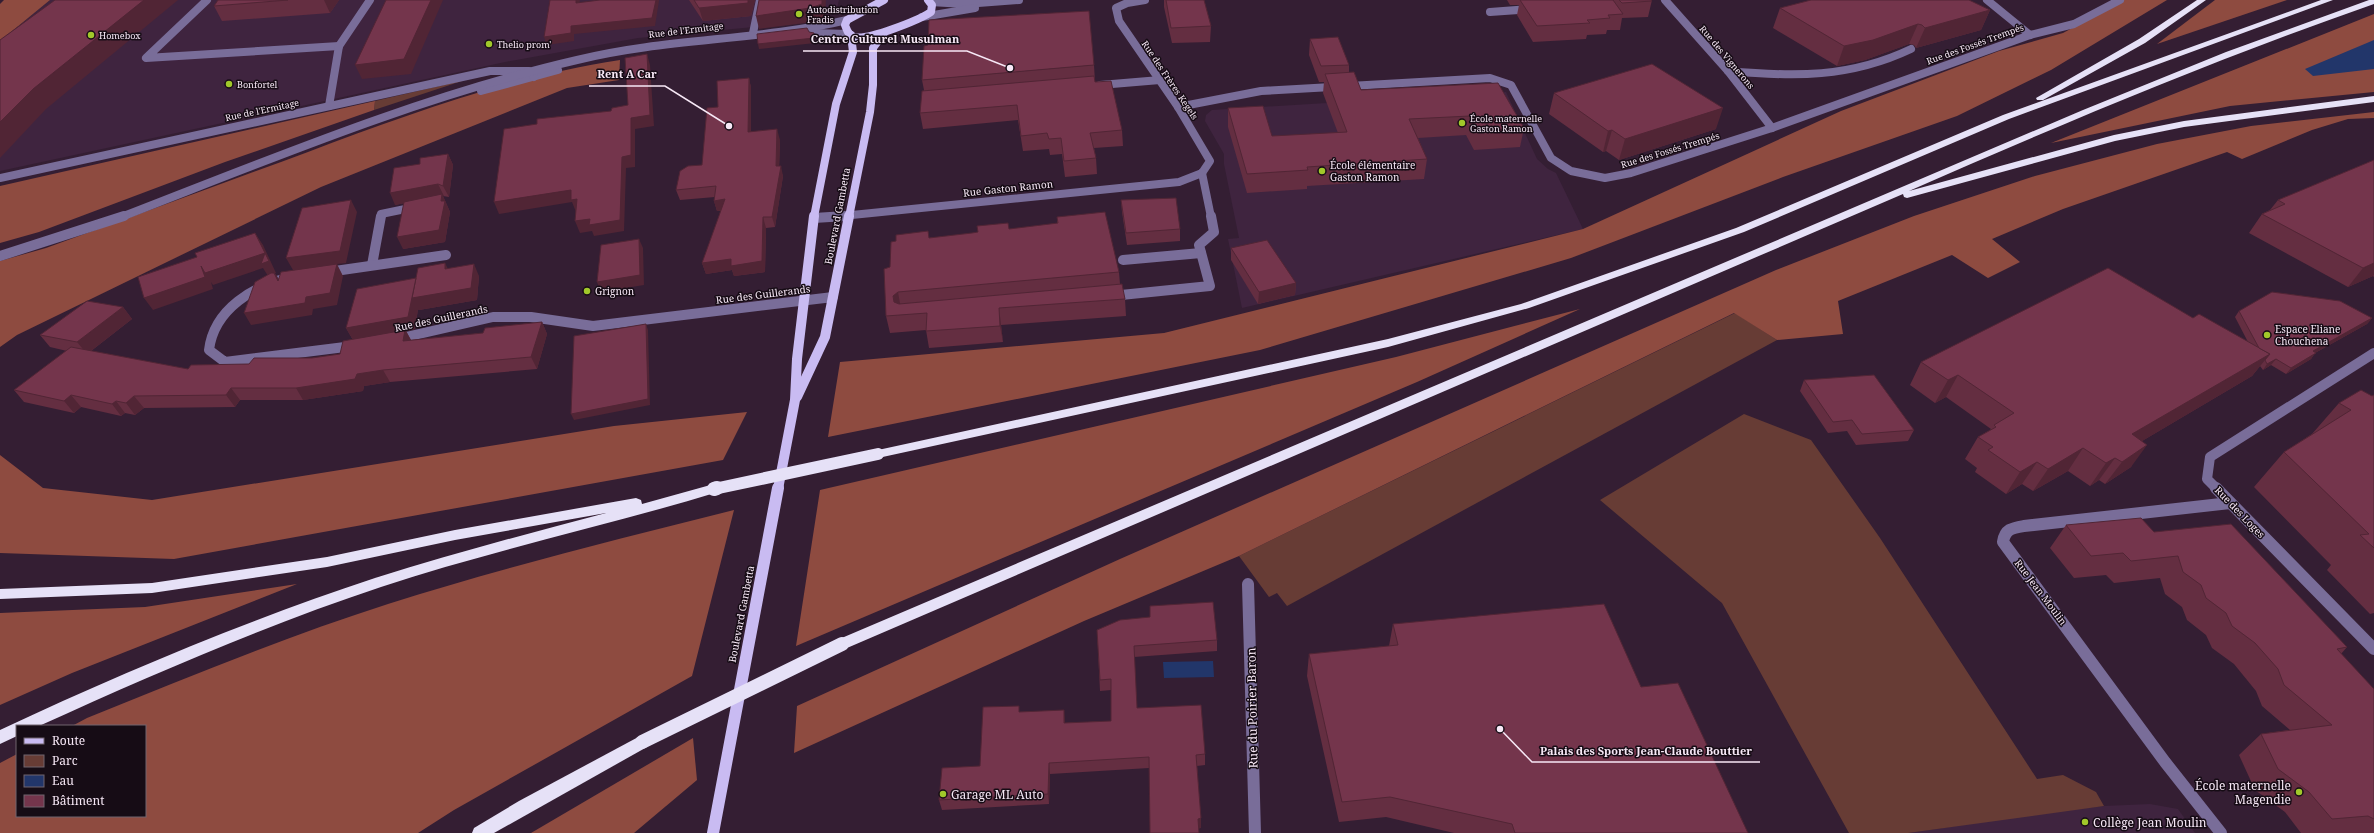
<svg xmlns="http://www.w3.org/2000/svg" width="2374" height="833" viewBox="0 0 2374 833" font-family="'Noto Serif',serif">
	<rect width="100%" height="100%" fill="#341e33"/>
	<!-- built -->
	<g fill="#3f243f">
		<polygon points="50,0 839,0 836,12 816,21 638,38 505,62 0,171 0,41"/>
		<polygon points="1506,92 1537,159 1548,169 1556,173 1583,229 1242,308 1228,239 1239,238 1224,164 1224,154 1205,121 1206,115 1212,110"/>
		<polygon points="2150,804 2178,809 2195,833 1908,833 2058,811 2104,806"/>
	</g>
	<!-- green -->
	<g fill="#673c35">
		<polygon points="465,80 374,110 375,101"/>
		<polygon points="1735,313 1777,340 1287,606 1277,593 1269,597 1239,556"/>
		<polygon points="1744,414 1811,440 1880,538 2037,779 2063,775 2096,792 2104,806 1908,833 1849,833 1722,603 1600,500"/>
	</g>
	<!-- forest -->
	<g fill="#8e4b40">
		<polygon points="4,0 50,0 0,41 0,4"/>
		<polygon points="2124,0 2167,0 2051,70 1957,116 1783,177 1571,258 1260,350 828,437 840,362 1164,333 1583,229 1841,111 1999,51 2063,33"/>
		<polygon points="2215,0 2287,0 2157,44"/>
		<polygon points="2374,14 2374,92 2230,106 2051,143"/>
		<path d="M620,60L619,80L567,88L321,187L17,335L0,347V261L46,248C134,216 221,184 308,152C409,114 513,76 620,60Z"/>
		<polygon points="375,101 374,110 225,162 39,232 0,243 0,186"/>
		<polygon points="2374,112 2374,118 2348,119 2312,130 2242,159 2227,152 2063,209 1992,239 2020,262 1988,278 1952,255 1838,301 1843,334 1777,340 1734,313 1239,556 1084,621 794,753 797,706 1120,559 1776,270 1914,216 2035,176 2157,144 2251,126"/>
		<polygon points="1580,309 1417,382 796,646 820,490 1396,357"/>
		<polygon points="747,412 723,460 174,559 0,553 0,455 43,488 152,500 614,426"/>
		<path d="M734,510L692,676L454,810L418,833H0V763L17,754V816H145V726H72L87,718C186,678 285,637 388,604C502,568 618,539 734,510Z"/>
		<polygon points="297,584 72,673 0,705 0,613 145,607"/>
		<polygon points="693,738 697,780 634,833 531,833"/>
	</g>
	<!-- water -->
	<g fill="#22366a">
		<polygon points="2374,40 2374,69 2313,76 2305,69"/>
		<polygon points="1213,661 1214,677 1164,678 1163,662"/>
	</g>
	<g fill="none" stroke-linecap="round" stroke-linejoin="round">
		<!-- minor-far2 -->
		<g stroke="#796d99" stroke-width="8">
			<polyline points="207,0 146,58 339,46"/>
			<polyline points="1145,0 1127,3 1116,8 1119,21 1178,107 1210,161 1202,173"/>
			<polyline points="1665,0 1728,71 1772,128"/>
			<polyline points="1987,0 2030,35"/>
			<polyline points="930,2 965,4 1019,0"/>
			<polyline points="1490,12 1531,9"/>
			<polyline points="922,17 975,8"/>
			<polyline points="753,33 760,0"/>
			<polyline points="813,33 849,34"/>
			<path d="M1728,71C1794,77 1850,78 1911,49"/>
			<polyline points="1100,85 1160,80"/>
			<polyline points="481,91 558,70"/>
			<polyline points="329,106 339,46 370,0"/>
			<polyline points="1178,107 1261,91 1490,78 1511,85 1551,158 1571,171 1605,178 1631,173 1772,128 2030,35 2074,24 2120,0"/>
			<polyline points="1202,173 1211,217"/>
			<polyline points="0,178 490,71 529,71 534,77"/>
			<path d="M121,217C271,159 421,96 577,60C666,38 758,41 847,20"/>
			<polyline points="381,217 381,214 415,207"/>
			<polyline points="832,217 1179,182 1202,173"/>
		</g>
		<!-- minor-far1 -->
		<g stroke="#796d99" stroke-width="10">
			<polyline points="814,218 846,216"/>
			<polyline points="0,256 124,216"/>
			<polyline points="1123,260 1201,253"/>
			<polyline points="372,265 381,216"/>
			<polyline points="328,272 446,255"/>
			<path d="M292,277C254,285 214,309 209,350L225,362L353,346"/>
			<polyline points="1111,296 1210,286 1199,245 1214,232 1211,216"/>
			<polyline points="397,339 493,317 531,317 593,326 833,297"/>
			<polyline points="2217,489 2207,479 2210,457 2374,353"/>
		</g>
		<!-- minor -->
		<g stroke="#796d99" stroke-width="12">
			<polyline points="2216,488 2374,649"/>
			<polyline points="1248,584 1255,833"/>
			<path d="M2221,833L2165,762L2003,542C2005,529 2012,528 2024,526L2230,503"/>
		</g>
		<!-- major-far2 -->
		<g stroke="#c9bbf2" stroke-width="8">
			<path d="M884,0L847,20L845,25C847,30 848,35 854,37C867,41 919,20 931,12L932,5L928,0"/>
			<polyline points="814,217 836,104 853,52 851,35"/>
			<polyline points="849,217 870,112 873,85 873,48 884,33"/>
		</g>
		<!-- major-far1 -->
		<g stroke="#c9bbf2" stroke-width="10">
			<polyline points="797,397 825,337 849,216"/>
			<polyline points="778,489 795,400 797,359 814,216"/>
		</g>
		<!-- major -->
		<polyline stroke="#c9bbf2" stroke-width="12" points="713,833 778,488"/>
		<!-- highway -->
		<g fill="#e6e1f7" fill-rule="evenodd">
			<polygon points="2197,0 2206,0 2145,43 2043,100 2037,100 2036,98 2139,39"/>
			<polygon points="2321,0 2333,0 2009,119 1744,232 1529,308 1388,347 878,458 872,454 878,450 1388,339 1521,304 1736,228 2003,115"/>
			<path d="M2369,0H2374V4C2216,59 2062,124 1909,191L2114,135L2184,121L2374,96V102L2184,127L2115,141L1907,198L1904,197L1903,194L847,648L842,650L837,648L835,644L837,640L2083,110L2226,52Z"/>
			<path d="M714,484L718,486L720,489L718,492C607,526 492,550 381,587C264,626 151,675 39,726H17V736L0,744V730C121,673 248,620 375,578C452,554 529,533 606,513L455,540L327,567L152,593L0,599V589L152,583L327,557L455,530L636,498L641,500L642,504Z"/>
			<polygon points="642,735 647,737 650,742 647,747 494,833 472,833 474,828 519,801"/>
		</g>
		<!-- highway-bridge-far1 -->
		<polyline stroke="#e6e1f7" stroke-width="12" points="714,489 878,454"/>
		<!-- highway-bridge -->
		<g stroke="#e6e1f7" stroke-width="14">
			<polyline points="714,489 717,488"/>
			<polyline points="642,742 842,644"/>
		</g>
	</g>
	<!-- wall -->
	<g fill="#642e41">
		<polygon points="218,0 339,0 330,13 222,21 214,6"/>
		<polygon points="689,0 755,0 751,16 703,21"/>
		<polygon points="1164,0 1204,0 1211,26 1210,42 1172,43 1164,7"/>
		<polygon points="1507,0 1652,0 1648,17 1622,18 1620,30 1607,30 1606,34 1587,35 1586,39 1533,42 1517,15 1519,5 1510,5"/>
		<polygon points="1780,8 1990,10 1981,30 1916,48 1914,45 1909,44 1865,60 1837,66 1773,28"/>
		<polygon points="1310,39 1349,65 1349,73 1361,90 1524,128 1520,147 1474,150 1466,135 1418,138 1427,159 1424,179 1307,186 1307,189 1247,193 1228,127 1228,108 1272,136 1338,133 1323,93 1324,82 1319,82 1309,55"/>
		<polygon points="1094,65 1095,82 1122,130 1123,146 1094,148 1096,158 1097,174 1065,177 1062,154 1050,155 1049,149 1023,151 1018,120 923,129 920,113 924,90 922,80"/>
		<polygon points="749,78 751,88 751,132 780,140 779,166 783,176 775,227 766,228 765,272 734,276 732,270 706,274 702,263 721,211 717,211 714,201 715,197 680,200 676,190 702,165 718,107"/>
		<polygon points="1554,93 1716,129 1619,160 1606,151 1603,152 1549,114"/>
		<polygon points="448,154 453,165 449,197 443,196 450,212 445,242 403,249 404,203 395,205 420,164"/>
		<polygon points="2374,160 2374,277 2373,276 2348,287 2249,233 2262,214 2270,210 2278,200"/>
		<polygon points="1121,200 1180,229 1180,241 1127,245 1122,212"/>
		<polygon points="1057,217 1119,272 1120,284 1125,299 1126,316 1001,325 1003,342 929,348 926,330 890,333 886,316 890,267 929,238 1057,224"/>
		<polygon points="1231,248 1296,283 1295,295 1258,304 1231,260"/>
		<polygon points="448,268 479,276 477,300 419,310 418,309 415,329 406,331 411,340 483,333 542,322 547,334 537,369 390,382 364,386 363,391 303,400 240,400 235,407 144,408 135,415 125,413 121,416 81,407 74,413 24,402 14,390 67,351 50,347 40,335 123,307 132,319 91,351 188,369 249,364 312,358 340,354 353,340 346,328 416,278"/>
		<polygon points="2239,311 2372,318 2367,324 2315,353 2311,359 2286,374 2271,365 2263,370 2260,366 2252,376 2142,441 2131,467 2105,484 2099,480 2090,486 2068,471 2033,491 2022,484 2006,494 1975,472 1977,468 1965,459 1978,437 1990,430 1991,429 1946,397 1935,403 1910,385 1921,362 2193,318 2248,342 2235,317"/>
		<polygon points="1804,380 1914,430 1908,441 1856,445 1847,431 1828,433 1800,391"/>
		<polygon points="2374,395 2374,613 2370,614 2327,570 2331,565 2254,487 2284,452 2312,434 2339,403 2372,396"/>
		<polygon points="2066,525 2154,532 2347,647 2341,654 2374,689 2374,833 2301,833 2285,812 2255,790 2239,755 2261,734 2290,730 2262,706 2256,691 2234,664 2212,648 2206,635 2187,620 2182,607 2165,594 2160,578 2114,583 2106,575 2074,578 2050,548"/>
		<polygon points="1393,624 1641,687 1748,833 1454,833 1386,817 1339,822 1307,676 1309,654 1389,646"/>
		<polygon points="1097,630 1217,640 1217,651 1134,657 1137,708 1205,754 1205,765 1197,766 1201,828 1149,768 1050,774 1049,804 942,810 939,800 980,766 1020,712 1065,721 1065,723 1111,721 1111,690 1100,691"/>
	</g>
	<!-- shaded-wall -->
	<g fill="#512535">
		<polygon points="144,0 178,0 46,109 0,158 0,122 33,89"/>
		<polygon points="324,0 339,0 330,13"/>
		<polygon points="431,0 443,0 411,74 362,79 355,65"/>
		<polygon points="576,0 580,0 578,11 576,3"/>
		<polygon points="656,0 659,0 659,1 655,26 574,34 574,41 547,45 544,37 571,26"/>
		<polygon points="748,0 755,0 751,16 703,21 699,8"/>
		<polygon points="822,0 826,0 825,17 813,22 759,29 756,16"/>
		<polygon points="1990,10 1981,30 1916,48 1925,28"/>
		<polygon points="1918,24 1909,44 1865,60 1837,66 1844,46"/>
		<polygon points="814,33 815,38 815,43 759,49 758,44"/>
		<polygon points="647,54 650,65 654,126 635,129 635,167 626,168 624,231 594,236 592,231 580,233 575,221 590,219 622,157"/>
		<polygon points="749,78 751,88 751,143 748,132"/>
		<polygon points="1723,108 1716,129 1619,160 1625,139"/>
		<polygon points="777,129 780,140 779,176 781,166 783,176 775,227 772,217 776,166"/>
		<polygon points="1612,130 1606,151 1603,152 1608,131"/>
		<polygon points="448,154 453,165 449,197 443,186"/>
		<polygon points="438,184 444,196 443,196 450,212 445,242 403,249 397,237 441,201 442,196 395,205 390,193"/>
		<polygon points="571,190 577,199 582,211 576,212 572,202 499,214 494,202"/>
		<polygon points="725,199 728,210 717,211 714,201"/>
		<polygon points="351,200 357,212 346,263 337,264 343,276 337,305 313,309 312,315 251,325 244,313 293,270 286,258"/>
		<polygon points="763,217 766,228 765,272 734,276 732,270 706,274 702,263"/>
		<polygon points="255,233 263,245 276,273 275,273 282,284 268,276 263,268 213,285 211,282 213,289 153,310 144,298 201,266"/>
		<polygon points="639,239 643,248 644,285 601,292 597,282"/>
		<polygon points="445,263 451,275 445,269"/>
		<polygon points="2374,263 2374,275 2373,276 2348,287 2363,268"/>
		<polygon points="474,264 479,276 477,300 419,310 418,309 415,329 406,331 412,342 353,340 346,328 416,278"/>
		<polygon points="1296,283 1295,295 1258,304 1259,292"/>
		<polygon points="898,292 901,309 896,313 897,319 893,296"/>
		<polygon points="123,307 132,319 87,354 77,342"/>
		<polygon points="999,308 1003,342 1000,326"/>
		<polygon points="2372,318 2367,324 2315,353 2311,359 2286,374 2291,368 2313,351"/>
		<polygon points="542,322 547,334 537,369 531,357"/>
		<polygon points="646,324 648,330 650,405 574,420 571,414"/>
		<polygon points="2270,354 2252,376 2115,457 2132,434"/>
		<polygon points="2276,359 2271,365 2263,370 2267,364"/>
		<polygon points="383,370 390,382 364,386 363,391 303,400 296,388 357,374"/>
		<polygon points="1958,375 1946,397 1935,403 1948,380"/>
		<polygon points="231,388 240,400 235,407 226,395"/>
		<polygon points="71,395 81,407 74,413 64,401"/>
		<polygon points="134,396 144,408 135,415 126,403"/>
		<polygon points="116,401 125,413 121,416 112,404"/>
		<polygon points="2147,445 2131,467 2105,484 2122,462"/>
		<polygon points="2083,448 2068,471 2033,491 2048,469"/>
		<polygon points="2115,458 2099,480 2090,486 2106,463"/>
		<polygon points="2037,462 2022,484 2006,494 2020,472"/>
		<polygon points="1064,710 1065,721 1065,734 1064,723"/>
		<polygon points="1049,763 1050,774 1049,804 1048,794"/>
		<polygon points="1201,818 1201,828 1198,829 1198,819"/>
	</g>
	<!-- building -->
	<g fill="#74354c" stroke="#512535">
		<polygon points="55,0 144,0 33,89 0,122 0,40"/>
		<polygon points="218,0 288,0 214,6"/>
		<polygon points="386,0 431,0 404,59 355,65"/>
		<polygon points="550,0 576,0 576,3 600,0 656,0 652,18 571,26 571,33 544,37"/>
		<polygon points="694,0 748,0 748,3 699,8"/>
		<polygon points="759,0 822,0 822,4 810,8 756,16"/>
		<polygon points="1166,0 1204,0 1211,26 1171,28"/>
		<polygon points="1520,0 1613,0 1623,14 1608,15 1610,18 1587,20 1590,23 1537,26"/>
		<polygon points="1619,0 1651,0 1652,1 1622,3"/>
		<polygon points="1811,0 1969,0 1990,10 1925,28 1922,25 1918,24 1873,40 1844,46 1780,8"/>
		<polygon points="1089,11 1094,65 922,80 924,46 928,45 929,20"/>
		<polygon points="807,28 809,32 814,33 814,38 758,44 757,34"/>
		<polygon points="1338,37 1349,65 1321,66 1310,39"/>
		<polygon points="647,54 650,115 631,118 631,155 622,157 620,220 589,225 590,219 575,221 577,199 571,200 571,190 494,202 504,129 537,124 537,119 611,111 612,108 628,105 625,58"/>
		<polygon points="1652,64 1723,108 1625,139 1612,130 1608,131 1554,93"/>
		<polygon points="1354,72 1361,90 1498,83 1524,128 1477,131 1470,116 1409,119 1427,159 1307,167 1308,170 1247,174 1228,108 1263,106 1272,136 1347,132 1325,74"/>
		<polygon points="1094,76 1095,82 1111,81 1122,130 1090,133 1096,158 1064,161 1061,138 1049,139 1047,133 1021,136 1017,105 920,113 922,91"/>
		<polygon points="749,78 748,132 777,129 776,166 781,166 772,217 763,217 762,261 731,266 731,259 702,263 725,199 714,201 716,186 676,190 680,171 688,166 702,165 707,108 718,107 717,81"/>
		<polygon points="448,154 443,186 438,184 390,193 394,168 420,164 420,158"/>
		<polygon points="2374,160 2374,263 2363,268 2262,214 2285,204 2278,200"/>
		<polygon points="442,194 441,201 445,201 439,230 397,237 404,202"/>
		<polygon points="1176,198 1180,229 1126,233 1121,200"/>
		<polygon points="351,200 340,251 286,258 302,208"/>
		<polygon points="1105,212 1119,272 898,292 893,296 894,302 899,304 1122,284 1125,299 999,308 1000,326 926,331 927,313 886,316 884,269 890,267 891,242 896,241 896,235 928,231 929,238 972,233 978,232 977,226 1008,223 1009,229 1058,223 1057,217"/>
		<polygon points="255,233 269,261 261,264 265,253 205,273 201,266 205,277 144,298 138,277 197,257 195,253"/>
		<polygon points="639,239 640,275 597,282 601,245"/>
		<polygon points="1267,240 1296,283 1259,292 1231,248"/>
		<polygon points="445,263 445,269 474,264 471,288 412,298 418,268"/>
		<polygon points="337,264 330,293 306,297 305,303 244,313 255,282 271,273 274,273 278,281 281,272"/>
		<polygon points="2108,268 2193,318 2199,314 2270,354 2132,434 2147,445 2122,462 2115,458 2106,463 2083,448 2048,469 2037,462 2020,472 1988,450 1993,447 1978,437 1996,427 1994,425 2014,413 1958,375 1948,380 1921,362"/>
		<polygon points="416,278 408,317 346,328 357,289"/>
		<polygon points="2272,292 2340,301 2372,318 2313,351 2316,353 2291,368 2276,359 2267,364 2265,360 2270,354 2259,348 2239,311"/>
		<polygon points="87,301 123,307 77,342 40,335"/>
		<polygon points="542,322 531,357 383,370 357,374 355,379 296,388 231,388 226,395 134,396 126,403 116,401 112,404 71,395 64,401 14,390 71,347 188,369 191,365 249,364 254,358 312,358 340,354 343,341 405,330 403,341 483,333 485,328"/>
		<polygon points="646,324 648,399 571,414 574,336"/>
		<polygon points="1874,375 1914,430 1862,434 1852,420 1833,422 1804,380"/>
		<polygon points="2361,390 2372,396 2374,395 2374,548 2360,535 2369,534 2284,452 2351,410 2339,403"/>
		<polygon points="2141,518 2154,532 2231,524 2347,647 2337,649 2374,689 2374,819 2368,816 2332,819 2309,792 2278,769 2261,734 2332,725 2284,685 2278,669 2255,643 2232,626 2226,613 2206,598 2201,585 2183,572 2178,556 2131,561 2123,553 2091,556 2066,525"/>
		<polygon points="1213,602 1217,640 1134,646 1137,708 1201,705 1205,754 1196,755 1201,818 1198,819 1199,833 1150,833 1149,757 1049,763 1048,794 939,800 942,768 980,766 983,707 1019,706 1019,712 1064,710 1064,723 1111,721 1111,679 1100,680 1097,630 1120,620 1150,617 1150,606"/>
		<polygon points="1604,604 1641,687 1678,683 1748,833 1515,833 1512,824 1390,797 1342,802 1309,654 1398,645 1393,624"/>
	</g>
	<!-- markers -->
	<g fill="#a1c92a" stroke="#160c15" stroke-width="1.5">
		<circle cx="799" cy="14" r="4"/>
		<circle cx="91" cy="35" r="4"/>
		<circle cx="489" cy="44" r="4"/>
		<circle cx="229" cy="84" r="4"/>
		<circle cx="1462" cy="123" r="4"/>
		<circle cx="1322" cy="171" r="4"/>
		<circle cx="587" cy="291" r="4"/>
		<circle cx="2267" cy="335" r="4"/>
		<circle cx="2299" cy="792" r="4"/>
		<circle cx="943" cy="794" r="4"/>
		<circle cx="2085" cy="822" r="4"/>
	</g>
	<g text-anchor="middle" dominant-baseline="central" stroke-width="3" stroke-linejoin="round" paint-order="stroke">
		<!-- far-poi labels -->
		<g font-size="9" fill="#f7e8f6" stroke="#160c15" text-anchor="start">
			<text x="807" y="9">Autodistribution<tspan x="807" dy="10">Fradis</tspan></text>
			<text x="99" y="35">Homebox</text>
			<text x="497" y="44">Thelio prom'</text>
			<text x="237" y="84">Bonfortel</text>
			<text x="1470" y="118">École maternelle<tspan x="1470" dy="10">Gaston Ramon</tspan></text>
		</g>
		<!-- far-street labels -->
		<g font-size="9" fill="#f7e8f6" stroke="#160c15">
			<text transform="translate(686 30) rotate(-7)">Rue de l'Ermitage</text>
			<text transform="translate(1975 44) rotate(-20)">Rue des Fossés Trempés</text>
			<text transform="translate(1727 57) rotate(50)">Rue des Vignerons</text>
			<text transform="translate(1170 80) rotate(56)">Rue des Frères Kegels</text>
			<text transform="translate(262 110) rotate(-12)">Rue de l'Ermitage</text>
			<text transform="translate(1670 150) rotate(-17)">Rue des Fossés Trempés</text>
		</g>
		<!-- poi labels -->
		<g font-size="10" fill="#f7e8f6" stroke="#160c15" text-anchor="start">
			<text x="1330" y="165">École élémentaire<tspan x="1330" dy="12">Gaston Ramon</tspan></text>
			<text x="595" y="291">Grignon</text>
			<text x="2275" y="329">Espace Eliane<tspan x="2275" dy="12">Chouchena</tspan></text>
		</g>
		<!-- street labels -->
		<g font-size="10" fill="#f7e8f6" stroke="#160c15">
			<text transform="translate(1008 188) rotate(-6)">Rue Gaston Ramon</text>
			<text transform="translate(837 216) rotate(-79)">Boulevard Gambetta</text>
			<text transform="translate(763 294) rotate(-7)">Rue des Guillerands</text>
			<text transform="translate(441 318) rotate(-12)">Rue des Guillerands</text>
			<text transform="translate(2240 512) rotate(46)">Rue des Loges</text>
			<text transform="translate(2041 592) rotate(53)">Rue Jean Moulin</text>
			<text transform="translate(741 614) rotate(-79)">Boulevard Gambetta</text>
		</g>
		<!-- near-street labels -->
		<g font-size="12" fill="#f7e8f6" stroke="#160c15">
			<text transform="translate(1252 708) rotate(-91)">Rue du Poirier Baron</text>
		</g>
		<!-- near-poi labels -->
		<g font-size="12" fill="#f7e8f6" stroke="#160c15" text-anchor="start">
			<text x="2291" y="785" text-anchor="end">École maternelle<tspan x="2291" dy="14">Magendie</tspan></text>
			<text x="951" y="794">Garage ML Auto</text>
			<text x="2093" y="822">Collège Jean Moulin</text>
		</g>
	</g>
	<!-- callouts -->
	<path fill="none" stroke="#f7e8f6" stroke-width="1.5" d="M1010 68L967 51H803M729 126L665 86H589M1500 729L1532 762H1760"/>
	<g fill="#f7e8f6" stroke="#160c15" stroke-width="1.5">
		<circle cx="1010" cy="68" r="4"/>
		<circle cx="729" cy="126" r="4"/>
		<circle cx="1500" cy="729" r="4"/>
	</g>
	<g font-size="11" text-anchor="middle" font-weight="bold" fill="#f7e8f6" stroke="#160c15" stroke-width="3" stroke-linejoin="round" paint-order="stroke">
		<text x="885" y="43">Centre Culturel Musulman</text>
		<text x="627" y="78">Rent A Car</text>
		<text x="1646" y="755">Palais des Sports Jean-Claude Bouttier</text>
	</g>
	<!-- legend -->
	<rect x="16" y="725" width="130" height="92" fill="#160c15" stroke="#70646f"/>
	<rect x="24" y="738" width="20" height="6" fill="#c9bbf2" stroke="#70646f"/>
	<text x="52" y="745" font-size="12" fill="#f7e8f6">Route</text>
	<rect x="24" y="755" width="20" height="12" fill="#673c35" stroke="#70646f"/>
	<text x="52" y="765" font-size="12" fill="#f7e8f6">Parc</text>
	<rect x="24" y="775" width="20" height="12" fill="#22366a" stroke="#70646f"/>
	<text x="52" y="785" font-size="12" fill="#f7e8f6">Eau</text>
	<rect x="24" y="795" width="20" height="12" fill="#74354c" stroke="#70646f"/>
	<text x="52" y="805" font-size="12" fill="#f7e8f6">Bâtiment</text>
</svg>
